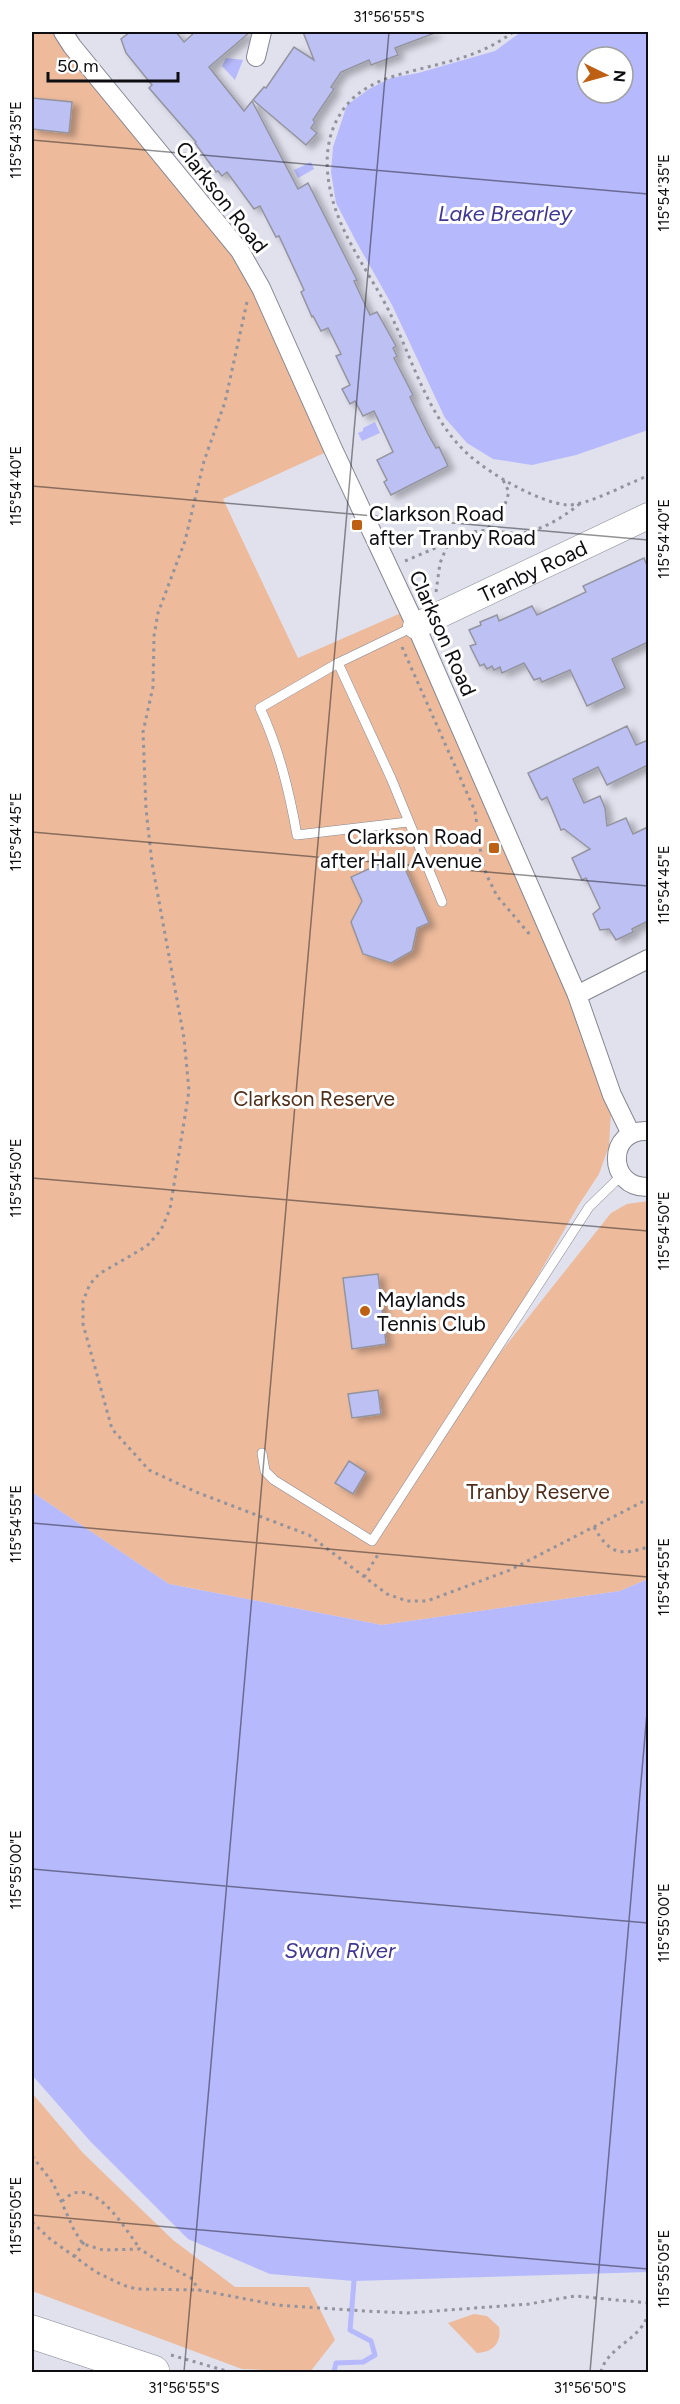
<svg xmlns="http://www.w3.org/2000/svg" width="680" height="2404" viewBox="0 0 680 2404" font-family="Figtree,sans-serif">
	<defs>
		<filter id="shadow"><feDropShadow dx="6" dy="4" stdDeviation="3" flood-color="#0004"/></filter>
	</defs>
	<rect width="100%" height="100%" fill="#e0e1ed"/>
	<!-- green -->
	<g fill="#edba9b">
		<polygon points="32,32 58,32 238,253 333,449 223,499 298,658 408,610 612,1095 609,1146 599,1174 578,1206 477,1382 611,1213 627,1204 648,1201 648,1579 620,1591 382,1625 169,1584 32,1492"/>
		<polygon points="32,2093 83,2153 173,2240 235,2287 309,2287 335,2340 310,2372 242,2369 32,2291"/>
		<path d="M474,2314L487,2316L499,2327C502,2344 492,2352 477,2353L448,2323Z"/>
	</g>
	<!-- water -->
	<g fill="#b6b9fc" fill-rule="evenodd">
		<path d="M521,32H648V430L576,455L532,465L493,459L467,443L445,418L392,305L357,243L336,203L331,172L333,147L347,105L369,89L391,78L418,73L495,51ZM587,57H623V93H587Z"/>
		<polygon points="226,58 243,60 235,80 222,66"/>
		<polygon points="311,162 314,169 298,178 294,170"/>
		<polygon points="375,422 380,433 362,441 358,433 363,431 363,428"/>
		<polygon points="32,1492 169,1584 382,1625 620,1591 648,1579 648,2272 354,2281 270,2274 188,2239 90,2141 32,2075"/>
	</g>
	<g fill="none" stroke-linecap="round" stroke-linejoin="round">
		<!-- stream -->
		<polyline stroke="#b6b9fc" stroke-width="5" points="334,2372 336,2363 363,2362 375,2355 371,2341 350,2330 354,2281"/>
	</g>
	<!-- building -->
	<g fill="#bcc0f2" stroke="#93949f" stroke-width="1.5" filter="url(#shadow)">
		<polygon points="130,32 176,32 184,42 195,32 250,32 209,67 244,111 252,101 298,189 308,183 357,280 354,281 370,315 377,312 396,346 393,348 397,356 394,358 413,395 410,397 428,434 436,448 439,447 448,466 391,495 384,482 387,480 377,460 393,452 374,411 363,416 355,401 350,404 342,389 350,385 336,356 341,354 328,328 321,331 313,316 312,317 301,292 304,290 279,236 276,237 260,206 254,209 227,172 222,176 218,171 216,172 195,143 196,142 149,88 152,85 126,53 121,39"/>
		<polygon points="303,32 435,32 435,33 395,48 398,55 371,65 369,60 341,72 331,87 334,89 313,120 315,122 311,128 317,133 306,145 253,100 264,87 266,88 294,47 314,60"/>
		<polygon points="32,98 72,102 69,133 32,129"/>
		<polygon points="644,558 648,568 648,642 612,659 625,688 587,706 570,670 542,682 540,678 534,680 524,663 502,673 500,667 494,670 492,666 487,669 484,664 480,666 470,646 476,644 469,630 481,625 480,622 497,615 499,621 532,606 537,615 586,592 583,586"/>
		<polygon points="627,726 636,745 648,740 648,765 607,785 598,767 573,779 584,803 600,796 605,808 607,826 626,818 633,834 648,827 648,921 632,929 633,932 616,940 609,929 600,930 593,914 600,908 586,878 582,880 572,858 590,849 564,829 561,830 547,797 542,800 540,798 528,773"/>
		<polygon points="399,855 429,923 417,928 412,951 391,963 363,954 351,922 362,901 351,877"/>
		<polygon points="378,1274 386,1344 352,1349 343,1278"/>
		<polygon points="378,1390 381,1414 352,1418 348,1394"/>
		<polygon points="349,1461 366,1472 353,1494 335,1483"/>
	</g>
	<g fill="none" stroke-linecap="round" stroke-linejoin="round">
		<defs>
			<g id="lane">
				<polyline points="415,626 338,663 391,778 442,902"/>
				<path d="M338,663L260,708C279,749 289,790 297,835L408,822"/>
				<polyline points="262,1453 265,1471 274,1480 372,1541 589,1207 622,1175"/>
			</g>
			<g id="street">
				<polyline points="63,32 72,46 240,251 261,288 333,449 416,626 577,995 612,1095 631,1134"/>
				<polyline points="256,57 262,32"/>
				<polyline points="577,995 648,959"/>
				<path d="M648,1131C607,1128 606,1188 648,1187"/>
			</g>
			<g id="secondary">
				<path id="s1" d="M416,626L648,516"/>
			</g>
			<polyline id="highway" points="32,2332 153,2372"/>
		</defs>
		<!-- lane casing -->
		<use href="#lane" stroke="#858691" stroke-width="10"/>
		<!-- street casing -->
		<use href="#street" stroke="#858691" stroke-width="20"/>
		<!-- secondary casing -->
		<use href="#secondary" stroke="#858691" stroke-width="27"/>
		<!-- highway casing -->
		<use href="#highway" stroke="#858691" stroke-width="34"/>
		<!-- path -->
		<g stroke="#92939c" stroke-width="3" stroke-dasharray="3 4.5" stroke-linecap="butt">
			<path d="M513,32C492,48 468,57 443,63C405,74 359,78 338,118C326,139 325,165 330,189C339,234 368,270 389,311C413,360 428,419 470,456C492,475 538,502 567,505C587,506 628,483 648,476"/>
			<polyline points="247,302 225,402 204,461 185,541 158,613 154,636 153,687 143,732 146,809 152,863 184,1038 189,1091 170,1209 161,1230 147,1246 99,1274 90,1284 83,1301 83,1324 112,1429 149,1470 196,1492 309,1535 387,1594 407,1601 427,1601 510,1570 648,1499"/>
			<path d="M487,530C498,531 511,534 521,533C544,530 565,516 582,502"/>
			<polyline points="405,561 473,532 487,530 504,508 509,492 503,480"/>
			<polyline points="436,592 440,563 448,544"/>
			<polyline points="402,647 475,811 482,861 487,876 497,896 531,936"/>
			<path d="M594,1527C609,1554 620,1556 648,1547"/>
			<polyline points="364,1577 379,1553"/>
			<polyline points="32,2156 53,2183 74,2230 83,2244 103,2250 140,2249 157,2260 191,2278 199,2290"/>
			<path d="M62,2201C65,2199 70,2194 74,2193C101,2186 126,2230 140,2249"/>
			<polyline points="32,2222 50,2239 96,2272 123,2285 136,2289 199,2290 277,2305 364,2311 408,2313 529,2304 575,2296 648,2303"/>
			<polyline points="74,2257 86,2239"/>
			<polyline points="171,2355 230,2372"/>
			<path d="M601,2372C607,2346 644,2339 648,2312"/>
		</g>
		<!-- lane -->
		<use href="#lane" stroke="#fff" stroke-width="9"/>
		<!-- street -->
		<use href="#street" stroke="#fff" stroke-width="18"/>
		<!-- secondary -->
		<use href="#secondary" stroke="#fff" stroke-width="26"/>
		<!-- highway -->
		<use href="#highway" stroke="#fff" stroke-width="33"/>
	</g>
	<!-- ticks -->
	<path fill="none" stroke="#0e0e12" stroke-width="1.5" stroke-opacity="0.45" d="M32,140L648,194M32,486L648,540M32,832L648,886M32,1178L648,1231M32,1523L648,1577M32,1869L648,1923M32,2215L648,2269M184,2372L389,32M590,2372L648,1701"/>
	<!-- markers -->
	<g fill="#bd6013" stroke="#fff" stroke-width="2">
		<rect x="351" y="519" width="12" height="12" rx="3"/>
		<rect x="488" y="842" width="12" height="12" rx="3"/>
		<circle cx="365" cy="1311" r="6"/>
	</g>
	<g text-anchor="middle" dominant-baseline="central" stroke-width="6" stroke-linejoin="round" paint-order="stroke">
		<!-- street labels -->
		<g font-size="21" fill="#0e0e12" stroke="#fff">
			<text transform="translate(222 197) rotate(52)">Clarkson Road</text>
			<text stroke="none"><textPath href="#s1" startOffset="129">Tranby Road</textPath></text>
			<text transform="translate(443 633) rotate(66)">Clarkson Road</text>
		</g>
		<!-- poi labels -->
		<g font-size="21" fill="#0e0e12" stroke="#fff" text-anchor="start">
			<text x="369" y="513">Clarkson Road<tspan x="369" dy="24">after Tranby Road</tspan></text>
			<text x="482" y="836" text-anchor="end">Clarkson Road<tspan x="482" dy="24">after Hall Avenue</tspan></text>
			<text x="377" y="1299">Maylands<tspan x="377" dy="24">Tennis Club</tspan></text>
		</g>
		<!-- park labels -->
		<g font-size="21" fill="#4f2d18" stroke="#fff">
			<text x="314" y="1098">Clarkson Reserve</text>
			<text x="538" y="1491">Tranby Reserve</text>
		</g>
		<!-- water labels -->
		<g font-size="22" font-style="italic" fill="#403795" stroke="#fff">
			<text x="505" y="213">Lake Brearley</text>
			<text x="340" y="1950">Swan River</text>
		</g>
	</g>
	<!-- border -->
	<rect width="680" height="2404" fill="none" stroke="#ffffff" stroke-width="66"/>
	<!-- north arrow -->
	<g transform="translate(605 75) rotate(95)"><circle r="28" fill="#ffffff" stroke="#9f9fa0" stroke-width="1.5"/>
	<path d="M0-4.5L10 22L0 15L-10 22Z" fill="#bd6013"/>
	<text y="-9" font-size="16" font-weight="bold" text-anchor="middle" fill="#0e0e12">N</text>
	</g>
	<!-- scale -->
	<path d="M48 72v9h130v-9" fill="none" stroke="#0e0e12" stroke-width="3"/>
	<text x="57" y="72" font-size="18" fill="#0e0e12" stroke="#ffffff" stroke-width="4.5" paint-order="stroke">50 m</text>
	<rect x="33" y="33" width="614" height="2338" fill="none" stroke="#0e0e12" stroke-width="2"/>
	<g font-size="15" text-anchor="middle" fill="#0e0e12">
		<text x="389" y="22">31°56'55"S</text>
		<text transform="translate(16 140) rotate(-90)" y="5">115°54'35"E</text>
		<text transform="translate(664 193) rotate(-90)" y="5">115°54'35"E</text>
		<text transform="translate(16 486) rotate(-90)" y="5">115°54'40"E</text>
		<text transform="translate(664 539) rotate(-90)" y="5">115°54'40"E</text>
		<text transform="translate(16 832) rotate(-90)" y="5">115°54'45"E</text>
		<text transform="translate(664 885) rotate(-90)" y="5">115°54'45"E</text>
		<text transform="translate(16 1178) rotate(-90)" y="5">115°54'50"E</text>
		<text transform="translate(664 1231) rotate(-90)" y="5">115°54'50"E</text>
		<text transform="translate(16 1524) rotate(-90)" y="5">115°54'55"E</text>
		<text transform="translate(664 1577) rotate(-90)" y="5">115°54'55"E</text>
		<text transform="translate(16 1870) rotate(-90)" y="5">115°55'00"E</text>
		<text transform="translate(664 1923) rotate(-90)" y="5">115°55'00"E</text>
		<text transform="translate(16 2216) rotate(-90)" y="5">115°55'05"E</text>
		<text transform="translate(664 2269) rotate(-90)" y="5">115°55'05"E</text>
		<text x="184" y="2393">31°56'55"S</text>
		<text x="590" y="2393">31°56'50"S</text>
	</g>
</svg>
